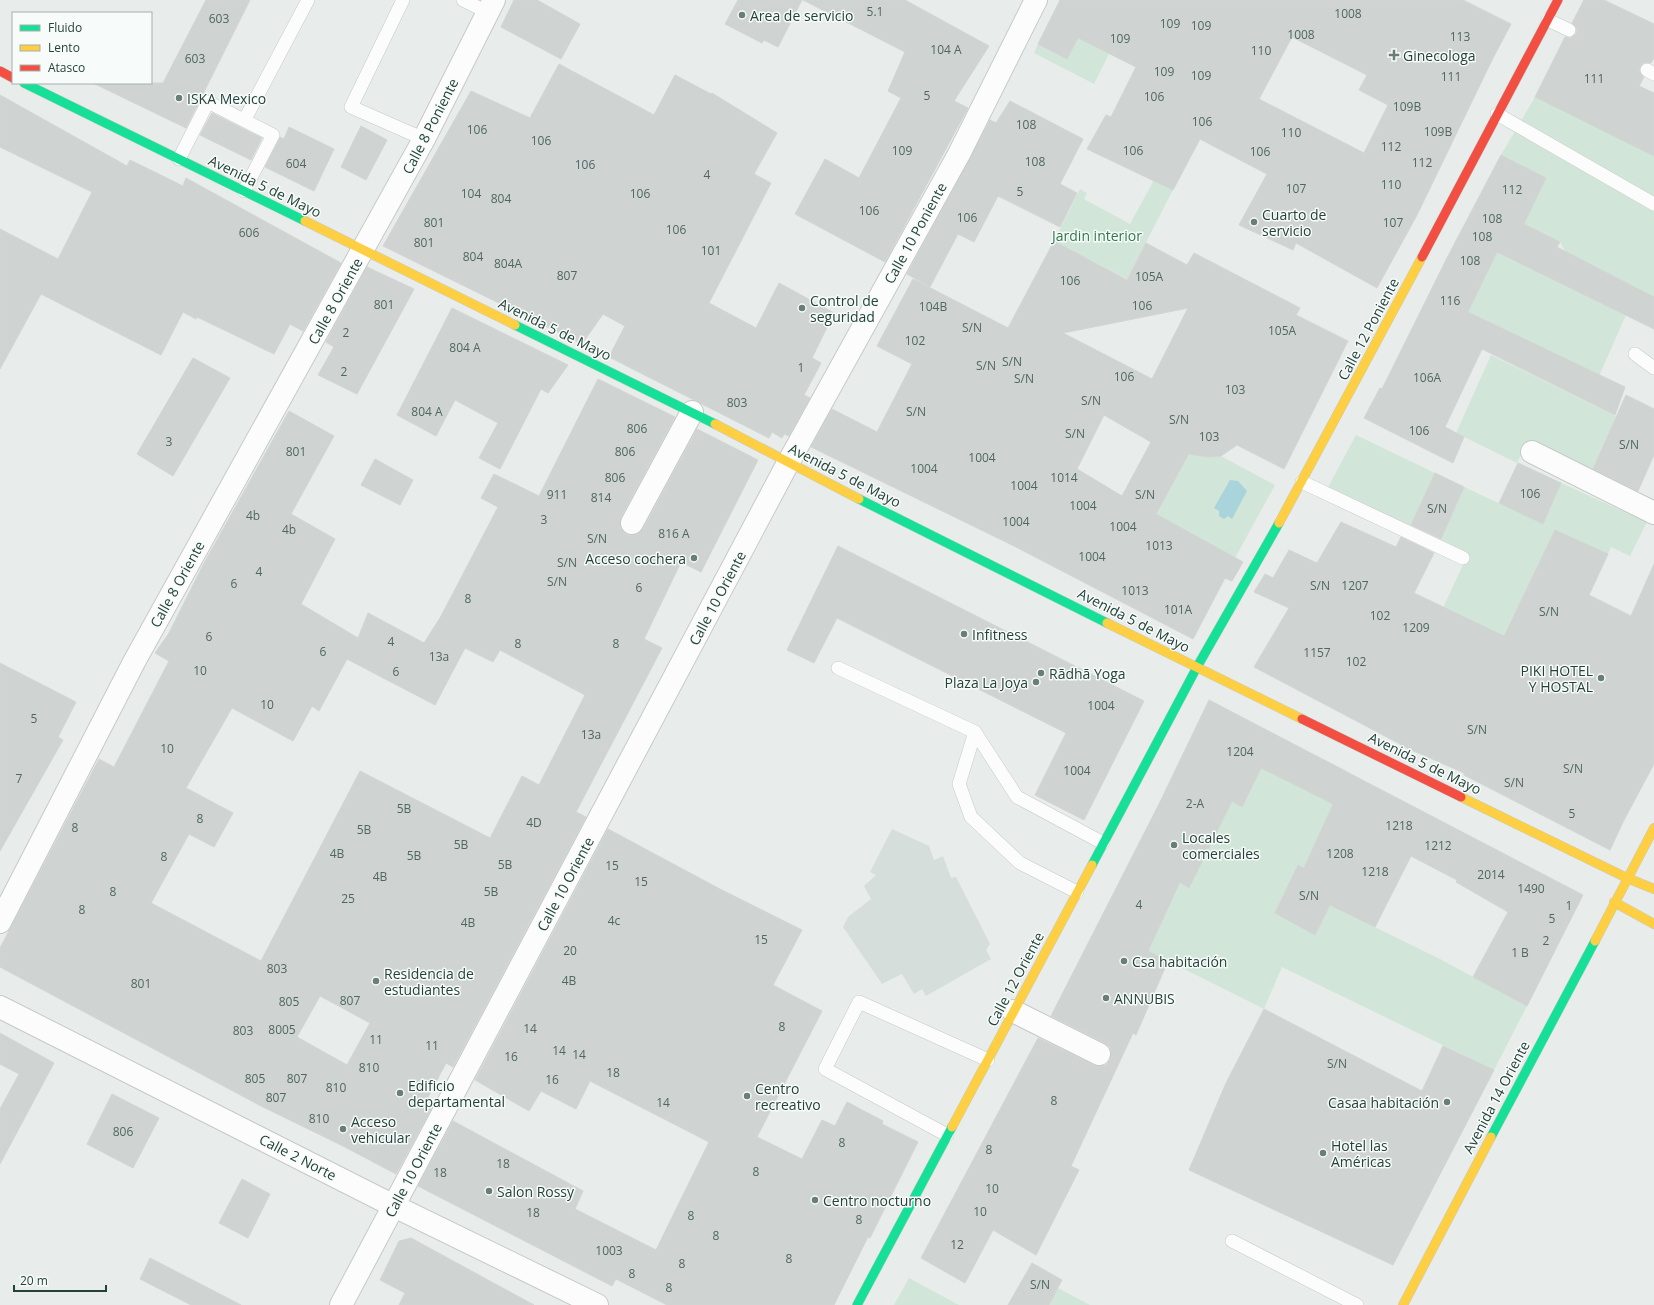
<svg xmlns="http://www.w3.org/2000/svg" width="1654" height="1305" viewBox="0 0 1654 1305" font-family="'Open Sans',sans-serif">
	<rect width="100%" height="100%" fill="#e8edeb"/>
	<!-- built -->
	<polygon fill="#d6dedb" points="892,829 929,846 934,860 943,856 951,878 956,877 990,944 986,950 991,959 926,996 922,989 914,994 902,974 882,984 843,927 848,917 871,899 864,886 876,875 870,872"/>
	<!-- green -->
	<g fill="#d1e6d8">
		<polygon points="1078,38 1109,54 1094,84 1034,53 1038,44 1067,59"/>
		<polygon points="1535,97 1654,156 1654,297 1565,251 1560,242 1524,224 1546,178 1501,155"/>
		<polygon points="1154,180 1173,190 1127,279 1054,241 1080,189 1087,193 1084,199 1130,224"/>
		<polygon points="1497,252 1626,315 1599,376 1468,312"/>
		<polygon points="1491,355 1616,416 1592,471 1528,441 1517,463 1456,433"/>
		<polygon points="1356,435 1435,473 1409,529 1327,489"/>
		<polygon points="1191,452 1208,457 1221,456 1275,485 1235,558 1156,514"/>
		<polygon points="1561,483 1647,522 1630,556 1611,547 1608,554 1555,530 1500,643 1443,608 1467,556 1439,543 1464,487 1543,524"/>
		<polygon points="1325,760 1347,771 1322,828 1315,873 1298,865 1275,913 1315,934 1330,905 1440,959 1527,1006 1494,1070 1282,967 1264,1009 1148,951 1180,882 1189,887 1232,801 1242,807 1261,767 1308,792"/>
		<polygon points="909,1278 959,1305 894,1305"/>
		<polygon points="1058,1288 1090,1305 1049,1305"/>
	</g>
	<!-- water -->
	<polygon fill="#a9d4db" points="1230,480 1238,481 1247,491 1232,519 1228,516 1224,519 1219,516 1219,511 1214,508"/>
	<!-- building -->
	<g fill="#cfd4d2" stroke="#d1d6d4" fill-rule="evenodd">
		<polygon points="206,0 250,0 186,128 93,83 163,83"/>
		<polygon points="514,0 537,0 580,24 561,59 501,27"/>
		<polygon points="738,0 802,0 778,47 764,40 762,43 725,24"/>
		<polygon points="803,0 905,0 989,46 954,101 968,108 885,262 795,214 825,159 859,178 901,98 888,91 905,52"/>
		<path d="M1060,0H1463L1511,24L1493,58L1417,215L1377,288L1296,243L1293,250L1239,225L1267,174L1200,139L1173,190L1087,149L1106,115L1111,117L1136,67L1078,38L1067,59L1038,44ZM1292,37L1367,75L1359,90L1388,105L1364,153L1259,99Z"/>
		<polygon points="1584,0 1604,0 1654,24 1654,58 1651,63 1643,63 1639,70 1644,77 1639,86 1654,93 1654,156 1535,97 1565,37 1570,38 1576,34 1577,29 1572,23"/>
		<polygon points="559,64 654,115 675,75 711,94 712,93 777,133 754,174 771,183 709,303 756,328 779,283 834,313 812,358 821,363 804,395 810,398 789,436 784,434 782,438 772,432 769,438 609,357 625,326 603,314 582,344 383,246 471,91 530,118"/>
		<polygon points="0,95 127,166 130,160 183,186 186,178 341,263 303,331 290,324 274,354 197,317 196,319 183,312 161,355 41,294 0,369 0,229 58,259 92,192 0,147"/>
		<polygon points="1010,101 1083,139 1060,184 1077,193 1060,227 998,196 974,242 958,234 930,287 907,274 990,120 996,123"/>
		<polygon points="212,113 262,138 251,160 200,135"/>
		<polygon points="361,126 387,140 366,180 341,167"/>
		<polygon points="289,127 334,149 314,191 265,167 280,137 284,139"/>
		<polygon points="1501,155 1546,178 1524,224 1560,242 1557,247 1654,297 1654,329 1497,252 1468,312 1625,387 1615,415 1482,349 1445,427 1464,437 1453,463 1364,418 1380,388 1382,389 1448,256"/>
		<path d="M1054,241L1127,280L1146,243L1187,265L1194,253L1300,308L1296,315L1348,341L1284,469L1237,445L1221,456L1208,457L1189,454L1156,514L1243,562L1232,581L1225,578L1193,639L1014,546L811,447L832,409L877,432L912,364L877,346L913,279L1008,328ZM1188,308L1152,379L1063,333ZM1104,415L1151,442L1122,496L1077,469Z"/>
		<polygon points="367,267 414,289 357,394 318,375 334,347 326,342"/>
		<polygon points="452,308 568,365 548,393 541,389 500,469 479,458 498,423 455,400 436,436 397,415"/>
		<polygon points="193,358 230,378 173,476 137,454"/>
		<path d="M598,379L675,417L621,517L620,523L621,529L626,534L633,535L638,534L643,529L697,429L758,460L701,572L681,562L644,639L662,648L576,812L586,817L453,1067L446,1063L424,1105L431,1109L396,1174L343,1146L261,1106L0,967V948L99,759L114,767L169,661L155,653L169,633L203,565L289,411L334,436L291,514L335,539L301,604L358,638L368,613L424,643L440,618L498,507L481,498L494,474L539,496ZM465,648L493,662L500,650L585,695L539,785L522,776L490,838L360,771L261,961L151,903L189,834L214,847L233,813L186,788L232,708L293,741L312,706L319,711L347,659L435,705ZM320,996L370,1023L347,1065L297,1037Z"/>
		<polygon points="1626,395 1654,409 1654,455 1638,491 1593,469"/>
		<polygon points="375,459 413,480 400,505 361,485"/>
		<polygon points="1518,463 1561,483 1543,524 1499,503"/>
		<polygon points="1435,473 1464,487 1441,539 1411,525"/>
		<polygon points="1341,522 1396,547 1401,537 1434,553 1414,593 1504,636 1555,530 1608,554 1589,595 1631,616 1654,564 1654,764 1623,822 1610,850 1464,775 1464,773 1400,745 1400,744 1254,667 1289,608 1254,592 1265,574 1273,578 1289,550 1317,563"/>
		<polygon points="838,546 1144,701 1084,820 1035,795 1066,733 837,618 814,663 787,650"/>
		<polygon points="0,663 76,702 58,737 63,740 0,851"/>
		<polygon points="1209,700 1583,895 1527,1006 1473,977 1508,912 1456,882 1457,880 1411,856 1375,927 1330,905 1315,935 1275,913 1298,865 1304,868 1333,804 1261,768 1242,807 1232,801 1189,888 1180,882 1148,951 1168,961 1136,1035 1133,1033 1071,1166 1079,1170 1036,1255 993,1230 965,1283 921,1258 1038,1038 1094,1065 1099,1066 1106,1065 1110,1060 1111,1053 1110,1047 1105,1043 1051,1016 1159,804"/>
		<polygon points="608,829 718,888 802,930 773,985 822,1011 757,1137 802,1159 822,1120 835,1126 847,1102 883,1121 882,1124 918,1142 870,1238 868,1237 834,1305 667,1305 616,1279 612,1286 418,1186 453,1121 583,1191 575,1209 656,1250 709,1142 590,1081 576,1109 541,1091 529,1111 475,1080"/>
		<polygon points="1264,1009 1422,1091 1443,1046 1494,1070 1393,1265 1189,1170 1226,1083"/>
		<polygon points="0,1033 54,1063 0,1164 0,1109 19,1074 0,1064"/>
		<polygon points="112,1094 159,1118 133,1168 87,1144"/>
		<polygon points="242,1179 270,1194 248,1238 219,1223"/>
		<polygon points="411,1238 534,1305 399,1305 405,1293 380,1280 399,1241"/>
		<polygon points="150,1258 241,1305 191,1305 140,1279"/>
		<polygon points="1032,1263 1062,1280 1049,1305 1008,1305"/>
	</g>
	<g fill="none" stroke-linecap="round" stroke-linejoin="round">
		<defs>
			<g id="lane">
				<polyline points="403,0 351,107 424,139"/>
				<polyline points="463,0 487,12"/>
				<polyline points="1548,20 1569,30"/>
				<polyline points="1647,70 1654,74"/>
				<polyline points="1497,114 1654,204"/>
				<polyline points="245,119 308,0"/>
				<polyline points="179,159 208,102 273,135 244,191"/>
				<polyline points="1635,354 1654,368"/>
				<polyline points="1302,482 1463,558"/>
				<polyline points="838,668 975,732 1017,797 1103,843"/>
				<polyline points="975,732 959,784 971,817 1020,863 1077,892"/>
				<polyline points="947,1135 825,1069 859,1002 988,1060"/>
				<polyline points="1232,1241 1357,1305"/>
			</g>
			<g id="street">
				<polyline points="1532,452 1654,513"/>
				<polyline points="632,523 692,412"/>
				<polyline points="0,922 134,662 424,139 494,0"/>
				<polyline points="0,1007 394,1206 597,1305"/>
				<polyline points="1013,1011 1099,1054"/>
				<polyline points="341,1305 788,463 959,154 1036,0"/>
			</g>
			<g id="fast">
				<polyline points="24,83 305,221"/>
				<polyline points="515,325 715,424"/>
				<polyline points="859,499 1107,623"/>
				<polyline points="1092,865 1197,667 1279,523"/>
				<polyline points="1491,1137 1595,941"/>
				<polyline points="857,1305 952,1127"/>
			</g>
			<g id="slow">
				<polyline points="305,221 515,325"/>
				<polyline points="715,424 859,499"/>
				<polyline points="1279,523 1422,257"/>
				<polyline points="1107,623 1302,719"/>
				<polyline points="1461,797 1627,878 1654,889"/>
				<polyline points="1614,902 1654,924"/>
				<polyline points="1595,941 1654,828"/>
				<polyline points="952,1127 1092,865"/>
				<polyline points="1403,1305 1491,1137"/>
			</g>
			<g id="jam">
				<polyline points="0,71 13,78"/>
				<polyline points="1422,257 1558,0"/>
				<polyline points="1302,719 1461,797"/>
			</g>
		</defs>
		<!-- lane casing -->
		<use href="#lane" stroke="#c5cac8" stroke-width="14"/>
		<!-- street casing -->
		<use href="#street" stroke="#c5cac8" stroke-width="24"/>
		<!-- fast casing -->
		<use href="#fast" stroke="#c3cbc8" stroke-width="10"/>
		<!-- slow casing -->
		<use href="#slow" stroke="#c3cbc8" stroke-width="10"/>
		<!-- jam casing -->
		<use href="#jam" stroke="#c3cbc8" stroke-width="10"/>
		<!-- lane -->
		<use href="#lane" stroke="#fcfcfc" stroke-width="13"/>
		<!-- street -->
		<use href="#street" stroke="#fcfcfc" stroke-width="22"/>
		<!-- fast -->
		<use href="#fast" stroke="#16e098" stroke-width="9"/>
		<!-- slow -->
		<use href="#slow" stroke="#ffcf43" stroke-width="9"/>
		<!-- jam -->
		<use href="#jam" stroke="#f24e42" stroke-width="9"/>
	</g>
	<!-- markers -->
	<g fill="#697e78" stroke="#f7fbf9" stroke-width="1.5">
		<circle cx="742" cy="15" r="4"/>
		<path d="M1392 49h4v4h4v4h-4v4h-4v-4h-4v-4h4z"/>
		<circle cx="179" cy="98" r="4"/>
		<circle cx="1254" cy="222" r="4"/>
		<circle cx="802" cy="308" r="4"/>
		<circle cx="694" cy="558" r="4"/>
		<circle cx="964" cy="634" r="4"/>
		<circle cx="1041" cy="673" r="4"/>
		<circle cx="1601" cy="678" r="4"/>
		<circle cx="1036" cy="682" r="4"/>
		<circle cx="1174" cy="845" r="4"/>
		<circle cx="1124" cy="961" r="4"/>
		<circle cx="376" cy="981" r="4"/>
		<circle cx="1106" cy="998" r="4"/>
		<circle cx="400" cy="1093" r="4"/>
		<circle cx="747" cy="1096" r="4"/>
		<circle cx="1447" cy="1102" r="4"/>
		<circle cx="343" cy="1129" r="4"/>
		<circle cx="1323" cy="1153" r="4"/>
		<circle cx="489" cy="1191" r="4"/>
		<circle cx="815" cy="1200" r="4"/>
	</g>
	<g text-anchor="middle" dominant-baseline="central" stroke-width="3" stroke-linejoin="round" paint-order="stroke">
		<!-- number labels -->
		<g font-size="12" fill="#506761">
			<text x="875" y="11">5.1</text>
			<text x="1348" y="13">1008</text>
			<text x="219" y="18">603</text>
			<text x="1170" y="23">109</text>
			<text x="1201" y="25">109</text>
			<text x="1301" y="34">1008</text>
			<text x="1460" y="36">113</text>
			<text x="1120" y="38">109</text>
			<text x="946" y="49">104 A</text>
			<text x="1261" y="50">110</text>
			<text x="195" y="58">603</text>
			<text x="1164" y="71">109</text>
			<text x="1201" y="75">109</text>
			<text x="1451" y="76">111</text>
			<text x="1594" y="78">111</text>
			<text x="927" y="95">5</text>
			<text x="1154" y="96">106</text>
			<text x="1407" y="106">109B</text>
			<text x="1202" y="121">106</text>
			<text x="1026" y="124">108</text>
			<text x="477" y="129">106</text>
			<text x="1438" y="131">109B</text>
			<text x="1291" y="132">110</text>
			<text x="541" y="140">106</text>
			<text x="1391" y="146">112</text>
			<text x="902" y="150">109</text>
			<text x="1133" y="150">106</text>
			<text x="1260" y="151">106</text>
			<text x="1035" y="161">108</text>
			<text x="1422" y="162">112</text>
			<text x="296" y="163">604</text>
			<text x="585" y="164">106</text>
			<text x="707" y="174">4</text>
			<text x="1391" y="184">110</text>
			<text x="1296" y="188">107</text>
			<text x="1512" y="189">112</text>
			<text x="1020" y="191">5</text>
			<text x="471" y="193">104</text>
			<text x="640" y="193">106</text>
			<text x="501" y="198">804</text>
			<text x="869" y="210">106</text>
			<text x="967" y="217">106</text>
			<text x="1492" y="218">108</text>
			<text x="434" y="222">801</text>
			<text x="1393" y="222">107</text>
			<text x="676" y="229">106</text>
			<text x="249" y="232">606</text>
			<text x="1482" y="236">108</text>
			<text x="424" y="242">801</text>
			<text x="711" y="250">101</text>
			<text x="473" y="256">804</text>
			<text x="1470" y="260">108</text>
			<text x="508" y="263">804A</text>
			<text x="567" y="275">807</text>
			<text x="1149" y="276">105A</text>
			<text x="1070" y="280">106</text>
			<text x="1450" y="300">116</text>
			<text x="384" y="304">801</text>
			<text x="1142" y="305">106</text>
			<text x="933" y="306">104B</text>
			<text x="972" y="327">S/N</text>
			<text x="1282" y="330">105A</text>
			<text x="346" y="332">2</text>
			<text x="915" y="340">102</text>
			<text x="465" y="347">804 A</text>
			<text x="1012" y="361">S/N</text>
			<text x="986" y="365">S/N</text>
			<text x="801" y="367">1</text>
			<text x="344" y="371">2</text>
			<text x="1124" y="376">106</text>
			<text x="1427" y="377">106A</text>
			<text x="1024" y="378">S/N</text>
			<text x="1235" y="389">103</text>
			<text x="1091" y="400">S/N</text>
			<text x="737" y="402">803</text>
			<text x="427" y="411">804 A</text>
			<text x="916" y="411">S/N</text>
			<text x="1179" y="419">S/N</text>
			<text x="637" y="428">806</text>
			<text x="1419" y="430">106</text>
			<text x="1075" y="433">S/N</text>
			<text x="1209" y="436">103</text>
			<text x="169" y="441">3</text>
			<text x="1629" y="444">S/N</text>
			<text x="296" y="451">801</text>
			<text x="625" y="451">806</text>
			<text x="982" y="457">1004</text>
			<text x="924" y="468">1004</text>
			<text x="615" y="477">806</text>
			<text x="1064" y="477">1014</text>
			<text x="1024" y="485">1004</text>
			<text x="1530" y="493">106</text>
			<text x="557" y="494">911</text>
			<text x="1145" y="494">S/N</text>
			<text x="601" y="497">814</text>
			<text x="1083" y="505">1004</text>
			<text x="1437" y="508">S/N</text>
			<text x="253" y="515">4b</text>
			<text x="544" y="519">3</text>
			<text x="1016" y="521">1004</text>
			<text x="1123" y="526">1004</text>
			<text x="289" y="529">4b</text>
			<text x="674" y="533">816 A</text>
			<text x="597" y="538">S/N</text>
			<text x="1159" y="545">1013</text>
			<text x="1092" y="556">1004</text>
			<text x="567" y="562">S/N</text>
			<text x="259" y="571">4</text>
			<text x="557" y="581">S/N</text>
			<text x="234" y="583">6</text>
			<text x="1320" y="585">S/N</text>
			<text x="1355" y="585">1207</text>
			<text x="639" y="587">6</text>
			<text x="1135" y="590">1013</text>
			<text x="468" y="598">8</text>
			<text x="1178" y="609">101A</text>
			<text x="1549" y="611">S/N</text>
			<text x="1380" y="615">102</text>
			<text x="1416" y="627">1209</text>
			<text x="209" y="636">6</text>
			<text x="391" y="641">4</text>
			<text x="518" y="643">8</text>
			<text x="616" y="643">8</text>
			<text x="323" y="651">6</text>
			<text x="1317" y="652">1157</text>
			<text x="439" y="656">13a</text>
			<text x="1356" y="661">102</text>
			<text x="200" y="670">10</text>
			<text x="396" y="671">6</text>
			<text x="267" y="704">10</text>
			<text x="1101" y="705">1004</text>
			<text x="34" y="718">5</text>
			<text x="1477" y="729">S/N</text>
			<text x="591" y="734">13a</text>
			<text x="167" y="748">10</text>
			<text x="1240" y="751">1204</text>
			<text x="1573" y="768">S/N</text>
			<text x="1077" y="770">1004</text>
			<text x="19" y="778">7</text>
			<text x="1514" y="782">S/N</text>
			<text x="1195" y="803">2-A</text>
			<text x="404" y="808">5B</text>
			<text x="1572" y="813">5</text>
			<text x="200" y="818">8</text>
			<text x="534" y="822">4D</text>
			<text x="1399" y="825">1218</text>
			<text x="75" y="827">8</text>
			<text x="364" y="829">5B</text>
			<text x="461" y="844">5B</text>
			<text x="1438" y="845">1212</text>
			<text x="337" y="853">4B</text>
			<text x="1340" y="853">1208</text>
			<text x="414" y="855">5B</text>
			<text x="164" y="856">8</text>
			<text x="505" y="864">5B</text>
			<text x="612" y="865">15</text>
			<text x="1375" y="871">1218</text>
			<text x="1491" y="874">2014</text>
			<text x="380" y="876">4B</text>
			<text x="641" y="881">15</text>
			<text x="1531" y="888">1490</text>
			<text x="113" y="891">8</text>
			<text x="491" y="891">5B</text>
			<text x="1309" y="895">S/N</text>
			<text x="348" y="898">25</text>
			<text x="1139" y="904">4</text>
			<text x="1569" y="905">1</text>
			<text x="82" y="909">8</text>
			<text x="1552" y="918">5</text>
			<text x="614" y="920">4c</text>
			<text x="468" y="922">4B</text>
			<text x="761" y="939">15</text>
			<text x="1546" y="940">2</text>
			<text x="570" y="950">20</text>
			<text x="1520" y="952">1 B</text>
			<text x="277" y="968">803</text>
			<text x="569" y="980">4B</text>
			<text x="141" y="983">801</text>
			<text x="350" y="1000">807</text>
			<text x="289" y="1001">805</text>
			<text x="782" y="1026">8</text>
			<text x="530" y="1028">14</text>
			<text x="282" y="1029">8005</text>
			<text x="243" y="1030">803</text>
			<text x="376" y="1039">11</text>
			<text x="432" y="1045">11</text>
			<text x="559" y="1050">14</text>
			<text x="579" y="1054">14</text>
			<text x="511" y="1056">16</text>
			<text x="1337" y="1063">S/N</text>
			<text x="369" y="1067">810</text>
			<text x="613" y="1072">18</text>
			<text x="255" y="1078">805</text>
			<text x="297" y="1078">807</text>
			<text x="552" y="1079">16</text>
			<text x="336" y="1087">810</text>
			<text x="276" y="1097">807</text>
			<text x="1054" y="1100">8</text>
			<text x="663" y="1102">14</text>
			<text x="319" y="1118">810</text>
			<text x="123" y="1131">806</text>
			<text x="842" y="1142">8</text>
			<text x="989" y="1149">8</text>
			<text x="503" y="1163">18</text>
			<text x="756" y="1171">8</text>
			<text x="440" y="1172">18</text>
			<text x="992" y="1188">10</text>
			<text x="980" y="1211">10</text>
			<text x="533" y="1212">18</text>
			<text x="691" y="1215">8</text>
			<text x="859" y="1219">8</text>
			<text x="716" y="1235">8</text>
			<text x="957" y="1244">12</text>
			<text x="609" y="1250">1003</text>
			<text x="789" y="1258">8</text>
			<text x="682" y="1263">8</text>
			<text x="632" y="1273">8</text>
			<text x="1040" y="1284">S/N</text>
			<text x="669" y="1287">8</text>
		</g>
		<!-- poi labels -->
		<g font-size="14" fill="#24423a" stroke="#f7fbf9" text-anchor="start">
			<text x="750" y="15">Area de servicio</text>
			<text x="1403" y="55">Ginecologa</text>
			<text x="187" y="98">ISKA Mexico</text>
			<text x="1262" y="214">Cuarto de<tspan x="1262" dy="16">servicio</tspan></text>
			<text x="810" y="300">Control de<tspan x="810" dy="16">seguridad</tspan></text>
			<text x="686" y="558" text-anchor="end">Acceso cochera</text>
			<text x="972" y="634">Infitness</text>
			<text x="1593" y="670" text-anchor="end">PIKI HOTEL<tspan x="1593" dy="16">Y HOSTAL</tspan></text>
			<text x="1049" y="673">Rādhā Yoga</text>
			<text x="1028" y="682" text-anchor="end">Plaza La Joya</text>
			<text x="1182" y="837">Locales<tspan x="1182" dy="16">comerciales</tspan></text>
			<text x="1132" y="961">Csa habitación</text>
			<text x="384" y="973">Residencia de<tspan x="384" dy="16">estudiantes</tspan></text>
			<text x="1114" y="998">ANNUBIS</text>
			<text x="408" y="1085">Edificio<tspan x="408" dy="16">departamental</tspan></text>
			<text x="755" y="1088">Centro<tspan x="755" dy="16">recreativo</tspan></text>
			<text x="1439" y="1102" text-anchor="end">Casaa habitación</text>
			<text x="351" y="1121">Acceso<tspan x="351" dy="16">vehicular</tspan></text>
			<text x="1331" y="1145">Hotel las<tspan x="1331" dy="16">Américas</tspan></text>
			<text x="497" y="1191">Salon Rossy</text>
			<text x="823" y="1200">Centro nocturno</text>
		</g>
		<!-- street labels -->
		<g font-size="14" fill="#24423a" stroke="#f7fbf9">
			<text transform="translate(430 126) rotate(-63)">Calle 8 Poniente</text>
			<text transform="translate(265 186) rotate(26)">Avenida 5 de Mayo</text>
			<text transform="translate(915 233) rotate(-61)">Calle 10 Poniente</text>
			<text transform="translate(335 301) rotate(-61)">Calle 8 Oriente</text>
			<text transform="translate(555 329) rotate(26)">Avenida 5 de Mayo</text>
			<text transform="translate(1368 329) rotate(-62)">Calle 12 Poniente</text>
			<text transform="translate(845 475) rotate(27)">Avenida 5 de Mayo</text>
			<text transform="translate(177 584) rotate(-61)">Calle 8 Oriente</text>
			<text transform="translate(717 598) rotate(-62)">Calle 10 Oriente</text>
			<text transform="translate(1134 620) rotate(27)">Avenida 5 de Mayo</text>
			<text transform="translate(1425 763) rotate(26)">Avenida 5 de Mayo</text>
			<text transform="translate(565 884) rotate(-62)">Calle 10 Oriente</text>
			<text transform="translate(1015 979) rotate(-62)">Calle 12 Oriente</text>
			<text transform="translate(1496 1097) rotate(-62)">Avenida 14 Oriente</text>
			<text transform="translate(298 1157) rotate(27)">Calle 2 Norte</text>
			<text transform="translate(413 1170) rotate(-62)">Calle 10 Oriente</text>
		</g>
		<!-- park labels -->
		<g font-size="14" fill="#2d7a4b" stroke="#f7fbf9">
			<text x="1097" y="235">Jardin interior</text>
		</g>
	</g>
	<!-- legend -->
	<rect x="12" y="12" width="140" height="72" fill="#f7fbf9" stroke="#a3b1ad"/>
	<rect x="20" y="25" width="20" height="6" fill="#16e098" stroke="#a3b1ad"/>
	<text x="48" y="32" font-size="12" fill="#24423a">Fluido</text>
	<rect x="20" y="45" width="20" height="6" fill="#ffcf43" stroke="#a3b1ad"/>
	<text x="48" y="52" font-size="12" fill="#24423a">Lento</text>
	<rect x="20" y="65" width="20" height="6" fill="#f24e42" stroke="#a3b1ad"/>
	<text x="48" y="72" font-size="12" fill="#24423a">Atasco</text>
	<!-- scale -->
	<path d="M14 1285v6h92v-6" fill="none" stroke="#24423a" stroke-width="2"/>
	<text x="20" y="1285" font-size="12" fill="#24423a" stroke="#f7fbf9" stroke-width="3" paint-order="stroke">20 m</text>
</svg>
